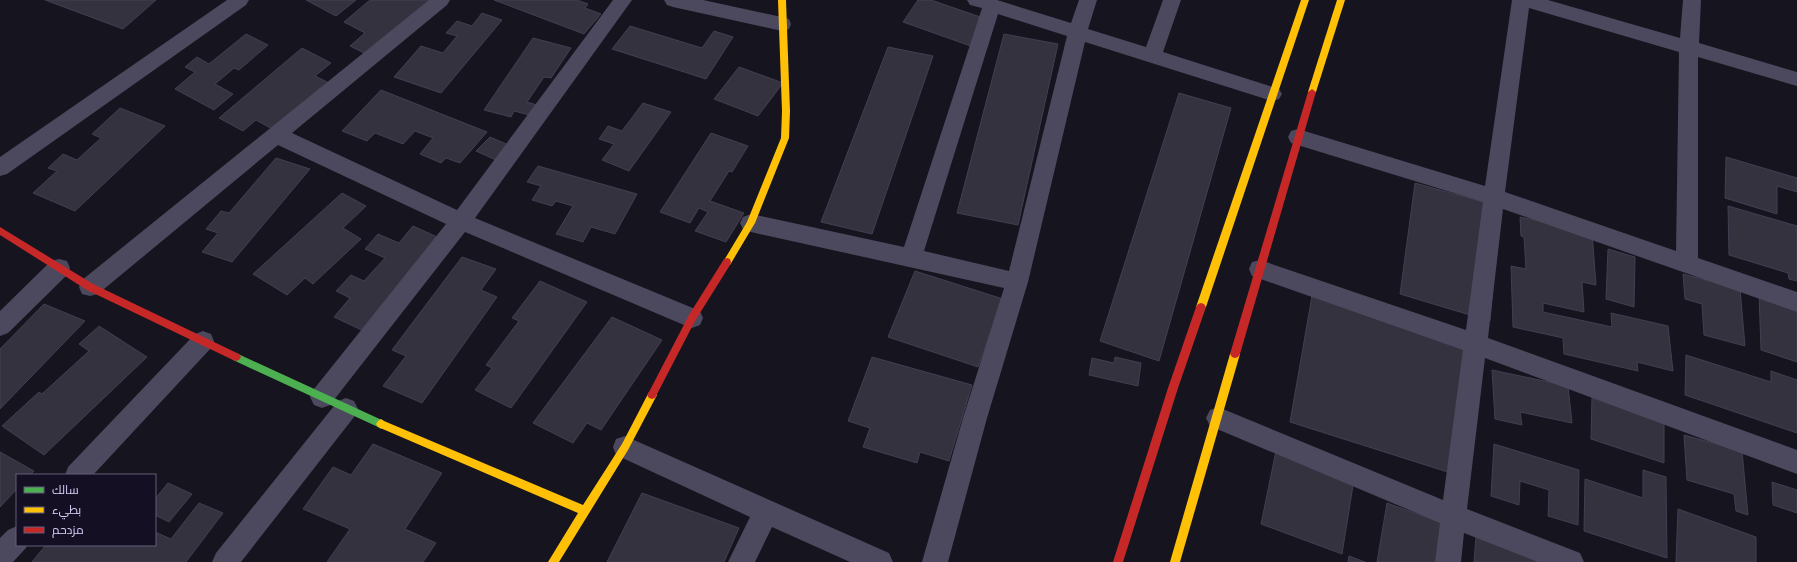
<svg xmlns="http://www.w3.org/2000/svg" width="1797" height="562" viewBox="0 0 1797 562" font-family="Commissioner,Cairo,sans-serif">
	<rect width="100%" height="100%" fill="#16141e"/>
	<!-- building -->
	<g fill="#353240" stroke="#433e52">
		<polygon points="45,0 156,0 123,29"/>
		<polygon points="306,0 356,0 336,16"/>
		<polygon points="370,0 431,0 368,55 350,46 365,33 344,22"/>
		<polygon points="494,0 577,0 588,4 585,8 601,14 584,34"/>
		<polygon points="918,0 931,0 995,22 979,49 903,22"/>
		<polygon points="482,13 502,20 441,93 394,77 421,46 443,53 457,36 446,33 457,21 472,26"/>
		<polygon points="630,26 702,48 714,31 733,37 706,79 612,49"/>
		<polygon points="246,34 268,45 239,70 234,68 215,84 233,94 214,110 175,89 195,72 185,67 197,57 209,64"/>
		<polygon points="1004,34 1058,44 1018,225 957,213"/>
		<polygon points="533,38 571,48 551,78 544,77 527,102 544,107 537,117 514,111 511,117 484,110"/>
		<polygon points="888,47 933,56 872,234 821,222"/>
		<polygon points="302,48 331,63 315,76 329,83 276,131 256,120 243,131 219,118"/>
		<polygon points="739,67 783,83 758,116 714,99"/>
		<polygon points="381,90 487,132 460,163 446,158 441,163 420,154 433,138 415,131 403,144 375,133 367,141 342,131"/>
		<polygon points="1179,93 1231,108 1159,361 1100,341"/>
		<polygon points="643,103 671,112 629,171 602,160 614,144 599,139 608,126 622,131"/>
		<polygon points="120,108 165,126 75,211 33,193 57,171 48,168 63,154 77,160 101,138 92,134"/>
		<polygon points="711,133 748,146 732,172 729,171 710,201 744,213 726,242 695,231 708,212 699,208 690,223 660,212"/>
		<polygon points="490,137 511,146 498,161 476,151"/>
		<polygon points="1726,157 1797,178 1797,192 1777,186 1777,214 1725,198"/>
		<polygon points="276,158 310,169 232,262 202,252 218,233 206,229 221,211 229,213"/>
		<polygon points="538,166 637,194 615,234 591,227 583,242 556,234 573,206 556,201 552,206 532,200 541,186 527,182"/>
		<polygon points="1415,183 1494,205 1496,252 1490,321 1400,294"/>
		<polygon points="342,193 366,206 343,228 361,239 313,284 305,278 287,295 253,274"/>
		<polygon points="1728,206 1797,226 1797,281 1789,279 1788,273 1729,255"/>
		<polygon points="1520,217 1592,232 1596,285 1582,282 1584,312 1543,303 1543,312 1612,327 1611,313 1668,326 1673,371 1637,362 1638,371 1564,354 1563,338 1513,327 1511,266 1526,269 1524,237 1521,236"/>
		<polygon points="413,226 446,241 368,333 334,317 350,298 336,291 351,275 364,281 385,258 365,249 378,234 399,243"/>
		<polygon points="1608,249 1635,257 1634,307 1606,299"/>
		<polygon points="462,257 496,269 481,290 497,297 422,403 383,386 406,356 392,350"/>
		<polygon points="915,271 1003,299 978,367 888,337"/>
		<polygon points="1683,274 1740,289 1745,346 1704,335 1702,304 1685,299"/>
		<polygon points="540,281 587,302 511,408 475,390 492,368 486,365 519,321 512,318"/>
		<polygon points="1759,293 1797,305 1797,362 1761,350"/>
		<polygon points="1312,296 1469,342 1457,475 1290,422"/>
		<polygon points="44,304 85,321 0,409 0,349"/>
		<polygon points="612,317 662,340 601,430 587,423 573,443 533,423"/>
		<polygon points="99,326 147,357 44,455 2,426 39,392 42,394 89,351 79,344"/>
		<polygon points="1686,355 1771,382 1771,371 1797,380 1797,433 1685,395"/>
		<polygon points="872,357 972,385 949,461 920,452 917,463 863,447 870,428 848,421"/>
		<polygon points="1115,357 1141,363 1138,386 1089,375 1092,358 1114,363"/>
		<polygon points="1492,370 1568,386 1572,423 1520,412 1522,425 1495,419"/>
		<polygon points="1592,396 1664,419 1664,463 1591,439"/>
		<polygon points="1684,435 1742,451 1748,515 1736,511 1734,494 1687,480"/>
		<polygon points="373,444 442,473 405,529 436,543 423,562 327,562 350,529 303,509 333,467 351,475"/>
		<polygon points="1494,444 1579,470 1578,525 1548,516 1549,490 1520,481 1519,505 1491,496"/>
		<polygon points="1277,446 1355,473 1342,554 1261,524"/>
		<polygon points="0,452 34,471 30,475 17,475 17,489 0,507"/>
		<polygon points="1643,470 1666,477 1667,558 1584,531 1585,479 1643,498"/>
		<polygon points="1772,482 1797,490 1797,513 1773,505"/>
		<polygon points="168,483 192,494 169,522 155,515 155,499"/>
		<polygon points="642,493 739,528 724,562 607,562"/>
		<polygon points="199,503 223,513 186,562 32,562 46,545 155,545 155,532 171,539"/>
		<polygon points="1387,503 1445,524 1441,562 1377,562"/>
		<polygon points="1678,509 1756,537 1756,562 1676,562"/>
		<polygon points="1477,524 1565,562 1474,562"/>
		<polygon points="1349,556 1365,562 1348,562"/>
	</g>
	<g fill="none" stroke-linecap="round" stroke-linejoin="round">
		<!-- street -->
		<g fill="#4c495f" fill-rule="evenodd">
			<polygon points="227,0 249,0 246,5 7,174 0,176 0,157"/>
			<polygon points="429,0 450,0 447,5 292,133 457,210 613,0 632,0 475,218 700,311 703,318 700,325 692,328 684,325 465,232 330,405 322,408 314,405 310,397 314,389 446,224 278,145 98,294 90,296 82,294 79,287 82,280"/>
			<polygon points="664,0 703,0 782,17 789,19 791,24 789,29 782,31 673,7 667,5"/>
			<path d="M967,0H997L1071,23L1079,0H1097L1088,29L1146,47L1163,0H1181L1163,52L1279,89L1282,94L1279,99L1272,101L1085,42L1028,282L987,418L948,562H922L963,418L1004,288L751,232L743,229L740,223L743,217L751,214L904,247L982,8L970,5ZM998,14L1067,36L1009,271L924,251Z"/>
			<path d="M1512,0H1548L1680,38L1683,0H1701L1699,43L1797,72V86L1698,57V258L1797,292V312L1503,209L1488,338L1797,450V474L1485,358L1467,509L1580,553L1584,562H1538L1464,533L1461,562H1435L1440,523L1210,426L1206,418L1210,410L1218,407L1443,500L1463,350L1252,276L1249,269L1252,262L1260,260L1466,330L1483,202L1291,143L1288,137L1291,131L1298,129L1485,186ZM1529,8L1679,52L1676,251L1505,192Z"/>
			<polygon points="59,259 67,261 70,268 67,275 8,333 0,336 0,311 51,261"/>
			<polygon points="203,331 211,334 214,341 211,348 93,475 65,475 68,467 195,334"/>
			<polygon points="346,398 354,401 358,409 354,417 241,562 212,562 216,553 338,401"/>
			<polygon points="625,436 889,553 893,562 850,562 772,527 755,562 728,562 750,517 616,455 613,447 616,439"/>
			<polygon points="17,526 17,545 27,545 26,548 13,562 0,562 0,538 8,530"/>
		</g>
		<!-- fast -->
		<polygon fill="#4caf50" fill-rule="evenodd" points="236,353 384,421 386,424 384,427 381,429 378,427 233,360 231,357 233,354"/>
		<!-- slow -->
		<g fill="#ffc107" fill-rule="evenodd">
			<polygon points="778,0 786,0 790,111 789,138 755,223 730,265 724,265 723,262 747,222 781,138 782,111"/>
			<polygon points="1301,0 1309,0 1206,307 1204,310 1201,311 1198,310 1196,307"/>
			<polygon points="1337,0 1345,0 1316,92 1312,95 1308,92"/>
			<polygon points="1235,350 1238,351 1240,354 1180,562 1170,562 1230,354 1232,351"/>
			<polygon points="652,391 655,392 657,395 628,450 559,562 548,562 578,513 378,427 376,424 378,421 381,419 384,421 583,505 622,444 649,392"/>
		</g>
		<!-- jam -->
		<g fill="#c62828" fill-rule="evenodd">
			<polygon points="1312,89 1316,92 1240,354 1238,357 1235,358 1232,357 1230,354 1308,92"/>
			<polygon points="0,227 93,284 239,354 241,357 239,360 236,361 233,360 87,290 0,235"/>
			<polygon points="727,258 730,259 731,262 730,265 695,321 655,398 652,399 649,398 647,395 649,392 689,315 724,259"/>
			<polygon points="1201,303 1204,304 1206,307 1178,388 1123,562 1113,562 1168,388 1196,307 1198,304"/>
		</g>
	</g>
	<!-- legend -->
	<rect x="16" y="474" width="140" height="72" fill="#140f23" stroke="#645d7a"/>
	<rect x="24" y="487" width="20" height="6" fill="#4caf50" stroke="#645d7a"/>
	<text x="52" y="494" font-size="12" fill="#dbd3fd">سالك</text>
	<rect x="24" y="507" width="20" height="6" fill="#ffc107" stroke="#645d7a"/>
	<text x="52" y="514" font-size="12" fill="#dbd3fd">بطيء</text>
	<rect x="24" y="527" width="20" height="6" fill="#c62828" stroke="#645d7a"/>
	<text x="52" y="534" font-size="12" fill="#dbd3fd">مزدحم</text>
</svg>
